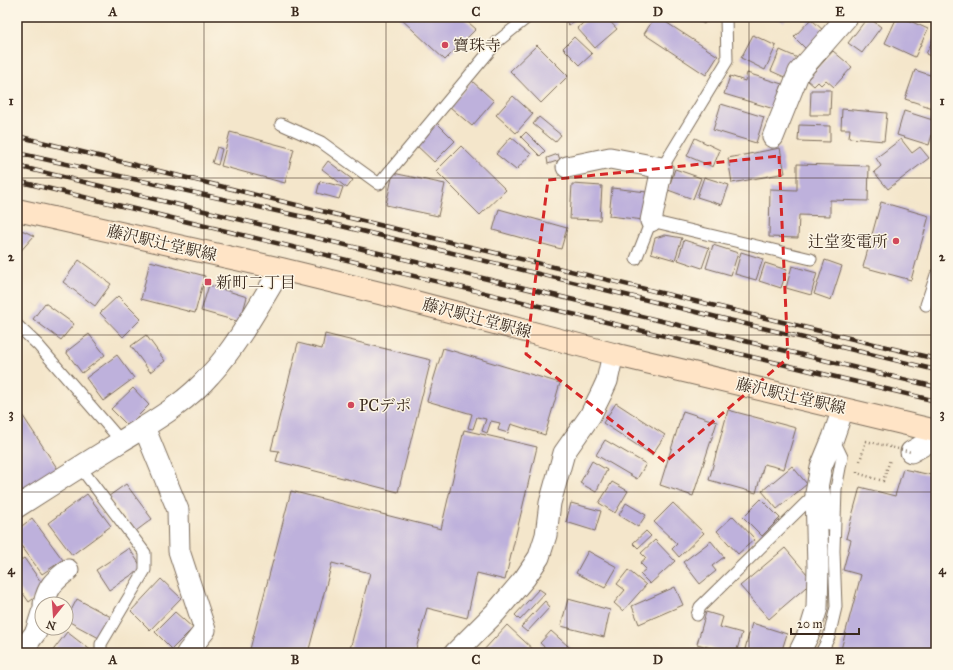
<svg xmlns="http://www.w3.org/2000/svg" width="953" height="670" viewBox="0 0 953 670" font-family="'IM FELL Great Primer','Noto Serif JP',serif">
	<rect width="100%" height="100%" fill="#fcf5e5"/>
	<filter id="ink" filterUnits="userSpaceOnUse"><feTurbulence type="fractalNoise" baseFrequency=".025" numOctaves="2"/><feDisplacementMap in="SourceGraphic" scale="8" xChannelSelector="R" yChannelSelector="G"/><feConvolveMatrix kernelMatrix="1 2 1 2 8 2 1 2 1" color-interpolation-filters="sRGB"/></filter>
	<filter id="wash" filterUnits="userSpaceOnUse"><feTurbulence type="fractalNoise" baseFrequency=".012" numOctaves="4" result="noise"/><feDisplacementMap in="SourceGraphic" scale="16" xChannelSelector="R" yChannelSelector="G"/><feGaussianBlur stdDeviation="0.9" result="paint"/><feColorMatrix in="noise" values="0 0 0 0 0 0 0 0 0 0 0 0 0 0 0 0 0 1.4 0 .05"/><feComposite in="paint" operator="in"/></filter>
	<g filter="url(#wash)">
		<rect width="100%" height="100%" fill="#f4e6cb"/>
		<g id="blocks">
			<!-- building -->
			<g fill="#beb1dc">
				<polygon points="399,17 462,17 476,29 445,60"/>
				<polygon points="562,17 579,17 569,25"/>
				<polygon points="591,17 606,17 617,29 595,48 577,28"/>
				<polygon points="655,17 658,17 718,56 706,75 644,34"/>
				<polygon points="693,17 708,17 704,24"/>
				<polygon points="775,17 786,17 784,22"/>
				<polygon points="868,17 881,27 862,53 848,43"/>
				<polygon points="897,17 901,17 928,29 915,57 885,43"/>
				<polygon points="811,19 826,33 808,51 794,37"/>
				<polygon points="936,33 936,59 926,54"/>
				<polygon points="753,35 776,46 765,70 741,58"/>
				<polygon points="574,37 592,54 580,65 563,48"/>
				<polygon points="537,45 568,76 541,103 510,71"/>
				<polygon points="780,50 798,58 789,79 771,71"/>
				<polygon points="833,51 852,67 834,87 826,80 821,85 818,82 814,86 807,80"/>
				<polygon points="915,70 936,77 936,109 905,99"/>
				<polygon points="747,73 782,84 774,109 724,94 730,76 745,81"/>
				<polygon points="472,81 494,101 472,126 450,107"/>
				<polygon points="811,90 831,90 830,115 810,115"/>
				<polygon points="513,96 533,114 516,133 496,115"/>
				<polygon points="721,104 764,117 756,143 713,130"/>
				<polygon points="842,109 887,113 884,141 849,138 850,129 841,129"/>
				<polygon points="904,111 936,121 929,145 897,135"/>
				<polygon points="539,117 561,135 555,142 533,124"/>
				<polygon points="437,123 455,141 434,162 415,144"/>
				<polygon points="799,125 830,126 830,142 798,141"/>
				<polygon points="230,132 294,149 285,183 221,166"/>
				<polygon points="526,132 545,151 540,156 521,137"/>
				<polygon points="511,137 531,154 516,170 496,154"/>
				<polygon points="695,138 720,150 713,167 687,156"/>
				<polygon points="901,139 912,153 920,147 929,158 888,189 874,172 881,166 876,158"/>
				<polygon points="461,146 506,190 480,215 436,171"/>
				<polygon points="217,147 222,149 218,165 212,163"/>
				<polygon points="780,148 785,173 732,183 728,158"/>
				<polygon points="558,154 560,160 548,164 547,158"/>
				<polygon points="328,161 353,180 347,188 322,169"/>
				<polygon points="797,164 869,166 868,201 830,200 830,216 799,215 798,238 769,237 770,189 797,190"/>
				<polygon points="675,169 701,178 693,199 668,190"/>
				<polygon points="393,173 445,184 438,216 386,205"/>
				<polygon points="704,177 729,185 722,205 697,197"/>
				<polygon points="320,181 343,187 339,199 317,193"/>
				<polygon points="572,184 602,186 600,220 570,219"/>
				<polygon points="612,188 647,192 644,220 609,216"/>
				<polygon points="881,202 929,216 911,280 863,267"/>
				<polygon points="499,209 567,228 561,249 493,230"/>
				<polygon points="17,230 24,231 34,236 17,255"/>
				<polygon points="665,235 682,238 675,260 651,253 655,238"/>
				<polygon points="684,240 709,248 702,268 678,260"/>
				<polygon points="713,245 738,253 731,275 706,268"/>
				<polygon points="741,252 763,259 756,280 735,274"/>
				<polygon points="79,260 111,284 95,306 63,282"/>
				<polygon points="825,260 842,266 831,300 814,294"/>
				<polygon points="150,261 205,276 195,313 141,299"/>
				<polygon points="765,263 787,270 781,288 759,281"/>
				<polygon points="792,266 817,273 811,295 786,288"/>
				<polygon points="209,285 247,297 240,322 201,311"/>
				<polygon points="118,296 141,319 123,337 100,313"/>
				<polygon points="45,303 74,324 61,340 33,319"/>
				<polygon points="89,334 105,355 82,373 66,352"/>
				<polygon points="325,334 431,360 398,492 276,461 279,451 271,450 298,343 322,349"/>
				<polygon points="146,335 165,361 150,372 131,346"/>
				<polygon points="443,348 560,383 545,435 511,424 508,433 498,430 500,423 491,421 487,433 482,431 486,419 477,417 473,429 468,428 472,414 427,401"/>
				<polygon points="117,355 134,378 103,401 86,378"/>
				<polygon points="133,388 149,405 128,426 111,409"/>
				<polygon points="616,403 665,435 652,455 603,423"/>
				<polygon points="17,407 59,471 17,499"/>
				<polygon points="728,410 796,428 784,469 764,464 756,493 709,480"/>
				<polygon points="683,411 717,422 693,496 660,485"/>
				<polygon points="464,430 537,447 505,580 477,573 467,618 427,608 415,653 349,653 370,573 332,563 308,653 249,653 291,491 441,529"/>
				<polygon points="605,440 646,464 637,479 596,455"/>
				<polygon points="592,461 607,470 596,492 580,483"/>
				<polygon points="792,466 807,484 777,509 762,491"/>
				<polygon points="903,469 936,476 936,653 840,653 861,575 843,570 851,540 846,538 860,487 895,496"/>
				<polygon points="612,482 628,491 615,513 599,503"/>
				<polygon points="126,484 152,519 136,531 109,496"/>
				<polygon points="87,494 111,526 72,555 48,523"/>
				<polygon points="761,499 780,518 762,536 743,517"/>
				<polygon points="571,503 601,511 595,531 566,522"/>
				<polygon points="626,503 646,515 638,527 619,515"/>
				<polygon points="673,503 704,533 679,557 672,549 677,544 654,522"/>
				<polygon points="733,516 755,539 738,554 717,531"/>
				<polygon points="32,518 63,560 42,574 17,540 17,530"/>
				<polygon points="646,531 651,536 638,548 633,543"/>
				<polygon points="655,540 675,561 650,584 640,574 646,569 640,563 646,558 641,553"/>
				<polygon points="711,541 724,557 712,566 716,571 700,584 683,562"/>
				<polygon points="129,548 142,568 109,590 96,570"/>
				<polygon points="785,548 813,581 769,619 740,586"/>
				<polygon points="588,551 617,567 605,588 576,573"/>
				<polygon points="24,558 46,589 29,602 17,585 17,563"/>
				<polygon points="628,570 646,585 623,611 614,603 625,590 617,584"/>
				<polygon points="161,579 181,598 150,630 131,611"/>
				<polygon points="675,587 683,605 639,624 632,606"/>
				<polygon points="539,589 545,593 520,620 515,615"/>
				<polygon points="77,599 111,617 99,638 66,620"/>
				<polygon points="568,599 610,610 604,637 561,626"/>
				<polygon points="545,601 550,607 527,632 521,627"/>
				<polygon points="175,612 193,628 172,649 155,632"/>
				<polygon points="706,612 723,617 720,627 742,633 736,653 728,653 697,644"/>
				<polygon points="752,623 787,634 781,653 758,653 745,649"/>
				<polygon points="507,625 537,653 481,653"/>
				<polygon points="551,631 576,653 551,653 540,643"/>
				<polygon points="67,632 93,652 92,653 51,653"/>
			</g>
		</g>
	</g>
	<g filter="url(#ink)">
		<use href="#blocks" fill-opacity="0" stroke="#7c6c5b" stroke-width="1"/>
		<g fill="none" stroke-linecap="round" stroke-linejoin="round">
			<defs>
				<g id="lane">
					<polyline points="281,124 321,142 379,184 498,41 528,17"/>
					<polyline points="662,168 727,61 726,17"/>
					<polyline points="636,259 651,221 811,259"/>
					<polyline points="926,305 936,275"/>
					<polyline points="17,325 38,345 121,441"/>
					<polyline points="80,467 145,553 145,570 101,644 101,653"/>
					<polyline points="824,490 830,524"/>
					<polyline points="697,615 700,607 816,493"/>
					<polyline points="821,653 829,637 836,607 834,551 836,489 842,457 833,438"/>
				</g>
				<g id="street">
					<polyline points="773,137 799,72 847,17"/>
					<polyline points="567,167 610,158 662,168 651,221"/>
					<polyline points="144,427 178,510 179,551 205,630 187,653"/>
					<polyline points="911,452 936,438"/>
					<path d="M17,507C51,485 86,463 120,442C152,422 185,404 210,375C237,346 260,303 281,269"/>
					<path d="M44,604C48,586 54,581 68,570"/>
					<polyline points="20,653 36,632 42,613"/>
					<polyline points="455,653 496,612 525,578 539,557 546,535 550,503 564,453 590,416 602,392 607,381 613,354"/>
					<polyline points="799,653 810,631 817,608 818,567 816,493 821,467 833,438 843,409"/>
				</g>
				<polyline id="secondary" points="17,210 281,269 396,297 613,354 936,431"/>
			</defs>
			<!-- lane casing -->
			<use href="#lane" stroke="#7c6c5b" stroke-width="13"/>
			<!-- street casing -->
			<use href="#street" stroke="#7c6c5b" stroke-width="23"/>
			<!-- secondary casing -->
			<use href="#secondary" stroke="#7c6c5b" stroke-width="24"/>
			<!-- path -->
			<g stroke="#7c6c5b" stroke-width="2.5" stroke-dasharray="1 3" stroke-linecap="butt">
				<polyline points="860,461 866,441"/>
				<polyline points="857,472 857,473 883,481 890,460"/>
			</g>
			<!-- lane -->
			<use href="#lane" stroke="#fff" stroke-width="11"/>
			<!-- street -->
			<use href="#street" stroke="#fff" stroke-width="21"/>
			<!-- secondary -->
			<use href="#secondary" stroke="#ffe4c6" stroke-width="22"/>
			<defs>
				<g id="rail">
					<polyline points="17,136 313,209 936,359"/>
					<polyline points="17,153 308,218 936,370"/>
					<polyline points="17,166 936,387"/>
					<polyline points="17,181 936,401"/>
				</g>
			</defs>
			<!-- rail casing -->
			<use href="#rail" stroke="#3b2a1e" stroke-width="4.5"/>
			<!-- rail -->
			<use href="#rail" stroke="#fcf5e5" stroke-width="3" stroke-dasharray="9" stroke-linecap="butt"/>
			<!-- path-bridge -->
			<polyline stroke="#7c6c5b" stroke-width="2.5" stroke-dasharray="1 3" stroke-linecap="butt" points="866,441 911,452"/>
		</g>
	</g>
	<!-- marked area -->
	<path fill="none" stroke="#d62828" stroke-width="3" stroke-dasharray="8 5" stroke-linejoin="round" d="M779,156L788,358L665,462L526,354L548,180Z"/>
	<!-- grid -->
	<path fill="none" stroke="#3b2a1e" stroke-width="1" stroke-opacity="0.55" d="M204,17V653M386,17V653M567,17V653M749,17V653M17,178H936M17,335H936M17,492H936"/>
	<!-- markers -->
	<g fill="#d1495b" stroke="#fcf5e5" stroke-width="1.5">
		<circle cx="445" cy="45" r="4"/>
		<circle cx="896" cy="241" r="4"/>
		<rect x="204" y="278" width="8" height="8" rx="2"/>
		<circle cx="351" cy="405" r="4"/>
	</g>
	<g text-anchor="middle" dominant-baseline="central" stroke-width="3" stroke-linejoin="round" paint-order="stroke">
		<!-- poi labels -->
		<g font-size="16" fill="#3b2a1e" stroke="#fcf5e5" text-anchor="start">
			<text x="453" y="45">寶珠寺</text>
			<text x="888" y="241" text-anchor="end">辻堂変電所</text>
			<text x="216" y="282">新町二丁目</text>
			<text x="359" y="405">PCデポ</text>
		</g>
		<!-- street labels -->
		<g font-size="16" fill="#3b2a1e" stroke="#fcf5e5">
			<text transform="translate(162 243) rotate(13)">藤沢駅辻堂駅線</text>
			<text transform="translate(477 318) rotate(15)">藤沢駅辻堂駅線</text>
			<text transform="translate(791 396) rotate(13)">藤沢駅辻堂駅線</text>
		</g>
	</g>
	<!-- margin -->
	<rect width="953" height="670" fill="none" stroke="#fcf5e5" stroke-width="44"/>
	<!-- north arrow -->
	<g transform="translate(54 616) rotate(197)"><circle r="19" fill="#fcf5e5" stroke="#afa495"/>
	<path d="M0-3L7 15L0 10L-7 15Z" fill="#d1495b"/>
	<text y="-6" font-size="11" font-weight="bold" text-anchor="middle" fill="#3b2a1e">N</text>
	</g>
	<!-- scale -->
	<path d="M791 628v6h68v-6" fill="none" stroke="#3b2a1e" stroke-width="2"/>
	<text x="797" y="628" font-size="12" fill="#3b2a1e" stroke="#fcf5e5" stroke-width="3" paint-order="stroke">20 m</text>
	<rect x="22" y="22" width="909" height="626" fill="none" stroke="#3b2a1e" stroke-width="1.5"/>
	<g font-size="13" text-anchor="middle" font-weight="bold" fill="#3b2a1e">
		<text x="113" y="16">A</text>
		<text x="295" y="16">B</text>
		<text x="476" y="16">C</text>
		<text x="658" y="16">D</text>
		<text x="840" y="16">E</text>
		<text x="11" y="105">1</text>
		<text x="942" y="105">1</text>
		<text x="11" y="261">2</text>
		<text x="942" y="261">2</text>
		<text x="11" y="418">3</text>
		<text x="942" y="418">3</text>
		<text x="11" y="574">4</text>
		<text x="942" y="574">4</text>
		<text x="113" y="664">A</text>
		<text x="295" y="664">B</text>
		<text x="476" y="664">C</text>
		<text x="658" y="664">D</text>
		<text x="840" y="664">E</text>
	</g>
</svg>
